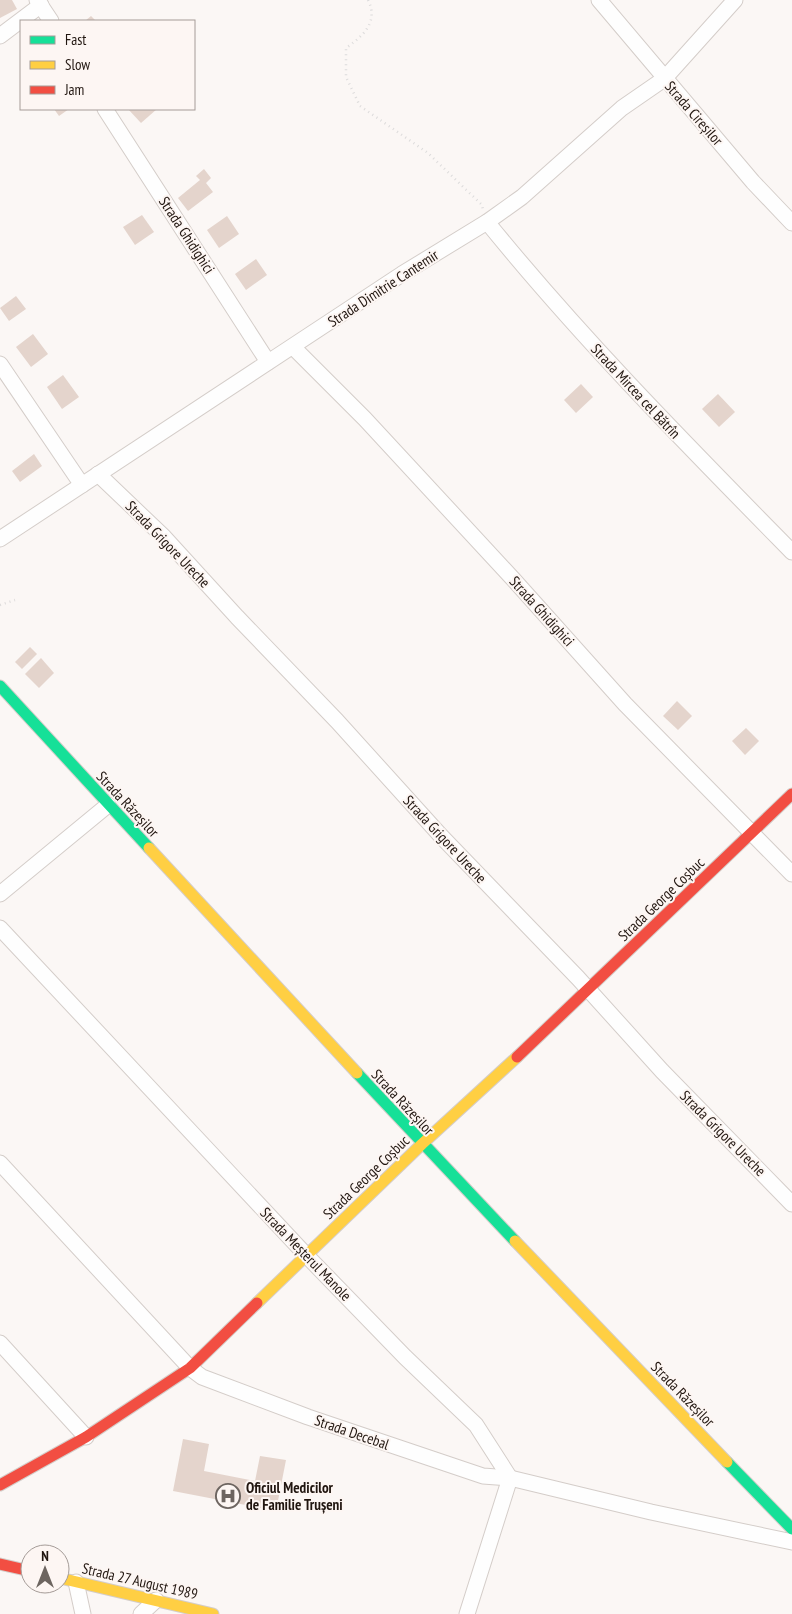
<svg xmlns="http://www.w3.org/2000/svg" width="792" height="1614" viewBox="0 0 792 1614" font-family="'PT Sans Narrow',sans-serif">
	<rect width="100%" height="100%" fill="#fbf7f5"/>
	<!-- building -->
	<g fill="#e4d4cc">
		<polygon points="0,0 12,0 17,9 0,18"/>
		<polygon points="91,16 96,21 85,21"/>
		<polygon points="54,109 69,109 59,116"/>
		<polygon points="128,109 157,109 141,123"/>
		<polygon points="204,169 211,178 206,183 213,192 188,211 178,198 200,180 196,176"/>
		<polygon points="142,215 154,232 135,245 123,227"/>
		<polygon points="227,216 239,234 219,248 207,230"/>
		<polygon points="256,259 267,275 246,290 235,274"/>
		<polygon points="16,296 26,309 9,321 0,308"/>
		<polygon points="33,334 48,354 31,367 16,347"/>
		<polygon points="63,375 79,397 62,409 47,387"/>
		<polygon points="581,384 593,397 576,413 564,400"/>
		<polygon points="718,394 735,412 719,427 702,409"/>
		<polygon points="34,454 42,466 20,482 12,471"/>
		<polygon points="30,647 37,654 22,669 15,662"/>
		<polygon points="41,658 54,673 39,688 25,674"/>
		<polygon points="677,701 692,716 678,730 663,716"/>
		<polygon points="746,728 759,741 745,755 732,741"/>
		<polygon points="183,1439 209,1444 204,1471 255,1481 260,1456 286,1460 276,1511 173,1491"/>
	</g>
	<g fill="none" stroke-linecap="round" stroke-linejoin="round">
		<defs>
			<g id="street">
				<polyline points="37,0 51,21"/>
				<polyline points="599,0 753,182 792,223"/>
				<polyline points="0,36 41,5"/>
				<polyline points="105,109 268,362"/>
				<path d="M487,222C582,339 687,445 792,552"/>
				<polyline points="293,347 365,419 514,580 625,704 792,874"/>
				<polyline points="0,364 82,485"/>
				<polyline points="98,474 164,537 237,617 337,721 441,836 578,978 662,1071 792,1204"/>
				<polyline points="0,539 402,274 487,222 522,197 622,108 664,79 735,0"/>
				<polyline points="0,894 108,805"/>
				<polyline points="0,928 306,1255 405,1357 476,1425 510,1478 467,1614"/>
				<polyline points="0,1163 190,1368 202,1377 308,1417 483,1476 510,1478 651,1512 792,1542"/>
				<polyline points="0,1343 86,1437"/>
				<polyline points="76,1582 83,1614"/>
				<polyline points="141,1614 156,1600"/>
			</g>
			<g id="fast">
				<polyline points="0,686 149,848"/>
				<polyline points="357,1073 515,1241"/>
				<polyline points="727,1462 792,1529"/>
			</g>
			<g id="slow">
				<polyline points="149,848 357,1073"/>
				<polyline points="515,1241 727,1462"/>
				<polyline points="257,1303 422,1144 517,1057"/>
				<polyline points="60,1578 213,1614"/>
			</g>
			<g id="jam">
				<polyline points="517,1057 792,794"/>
				<polyline points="0,1485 86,1437 190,1368 257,1303"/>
				<polyline points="0,1564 30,1571"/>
			</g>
		</defs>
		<!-- street casing -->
		<use href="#street" stroke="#d4cdc9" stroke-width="17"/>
		<!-- fast casing -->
		<use href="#fast" stroke="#d4cdc9" stroke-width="13"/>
		<!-- slow casing -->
		<use href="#slow" stroke="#d4cdc9" stroke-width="13"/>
		<!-- jam casing -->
		<use href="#jam" stroke="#d4cdc9" stroke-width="13"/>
		<!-- path -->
		<g stroke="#dcdbdb" stroke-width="2.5" stroke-dasharray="1 4" stroke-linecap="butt">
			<path d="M368,0C379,22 363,36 346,48V77L360,106L428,153L482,205L483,210"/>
			<polyline points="0,605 15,600"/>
		</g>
		<!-- street -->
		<use href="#street" stroke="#fefefe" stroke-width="15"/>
		<!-- fast -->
		<use href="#fast" stroke="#16e098" stroke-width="11"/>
		<!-- slow -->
		<use href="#slow" stroke="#ffcf43" stroke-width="11"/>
		<!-- jam -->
		<use href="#jam" stroke="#f24e42" stroke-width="11"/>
	</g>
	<!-- icons -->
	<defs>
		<symbol id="hospital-ring" viewBox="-11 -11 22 22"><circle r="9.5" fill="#fdf6f3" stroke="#6d6560" stroke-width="1.5"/><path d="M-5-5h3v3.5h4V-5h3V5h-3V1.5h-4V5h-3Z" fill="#6d6560"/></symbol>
	</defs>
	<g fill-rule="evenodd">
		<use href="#hospital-ring" x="214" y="1482" width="28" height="28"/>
	</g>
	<g text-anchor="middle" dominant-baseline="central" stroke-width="4" stroke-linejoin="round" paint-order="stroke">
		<!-- street labels -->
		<g font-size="15" fill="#211610" stroke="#fdf6f3">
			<text transform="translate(694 113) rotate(49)">Strada Cireșilor</text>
			<text transform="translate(187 235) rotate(57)">Strada Ghidighici</text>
			<text transform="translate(383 288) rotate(-33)">Strada Dimitrie Cantemir</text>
			<text transform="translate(636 391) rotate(47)">Strada Mircea cel Bătrîn</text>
			<text transform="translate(168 544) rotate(46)">Strada Grigore Ureche</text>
			<text transform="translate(542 611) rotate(48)">Strada Ghidighici</text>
			<text transform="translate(128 804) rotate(47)">Strada Răzeșilor</text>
			<text transform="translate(445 839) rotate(47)">Strada Grigore Ureche</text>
			<text transform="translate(661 899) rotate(-44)">Strada George Coșbuc</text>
			<text transform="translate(403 1102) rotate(47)">Strada Răzeșilor</text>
			<text transform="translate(723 1133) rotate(45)">Strada Grigore Ureche</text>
			<text transform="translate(366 1177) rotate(-44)">Strada George Coșbuc</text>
			<text transform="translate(306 1254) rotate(46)">Strada Meșterul Manole</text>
			<text transform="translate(683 1394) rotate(46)">Strada Răzeșilor</text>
			<text transform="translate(352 1432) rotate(19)">Strada Decebal</text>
			<text transform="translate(140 1581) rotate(13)">Strada 27 August 1989</text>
		</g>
		<!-- poi labels -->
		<g font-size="15" font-weight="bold" fill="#211610" stroke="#fdf6f3" text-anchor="start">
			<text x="246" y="1487">Oficiul Medicilor<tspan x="246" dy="17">de Familie Trușeni</tspan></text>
		</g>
	</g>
	<!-- legend -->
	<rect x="20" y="20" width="175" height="90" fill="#fdf6f3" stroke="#a59c98"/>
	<rect x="30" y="36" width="25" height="8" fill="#16e098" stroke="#a59c98"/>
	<text x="65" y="45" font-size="15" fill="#211610">Fast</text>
	<rect x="30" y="61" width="25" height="8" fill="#ffcf43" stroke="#a59c98"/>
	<text x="65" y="70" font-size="15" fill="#211610">Slow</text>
	<rect x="30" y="86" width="25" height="8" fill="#f24e42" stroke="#a59c98"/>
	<text x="65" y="95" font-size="15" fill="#211610">Jam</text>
	<!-- north arrow -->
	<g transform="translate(45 1569)"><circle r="24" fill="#fdf6f3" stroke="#a59c98"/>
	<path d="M0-4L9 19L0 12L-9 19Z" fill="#6d6560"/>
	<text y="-8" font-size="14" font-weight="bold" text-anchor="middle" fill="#211610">N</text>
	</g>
</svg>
